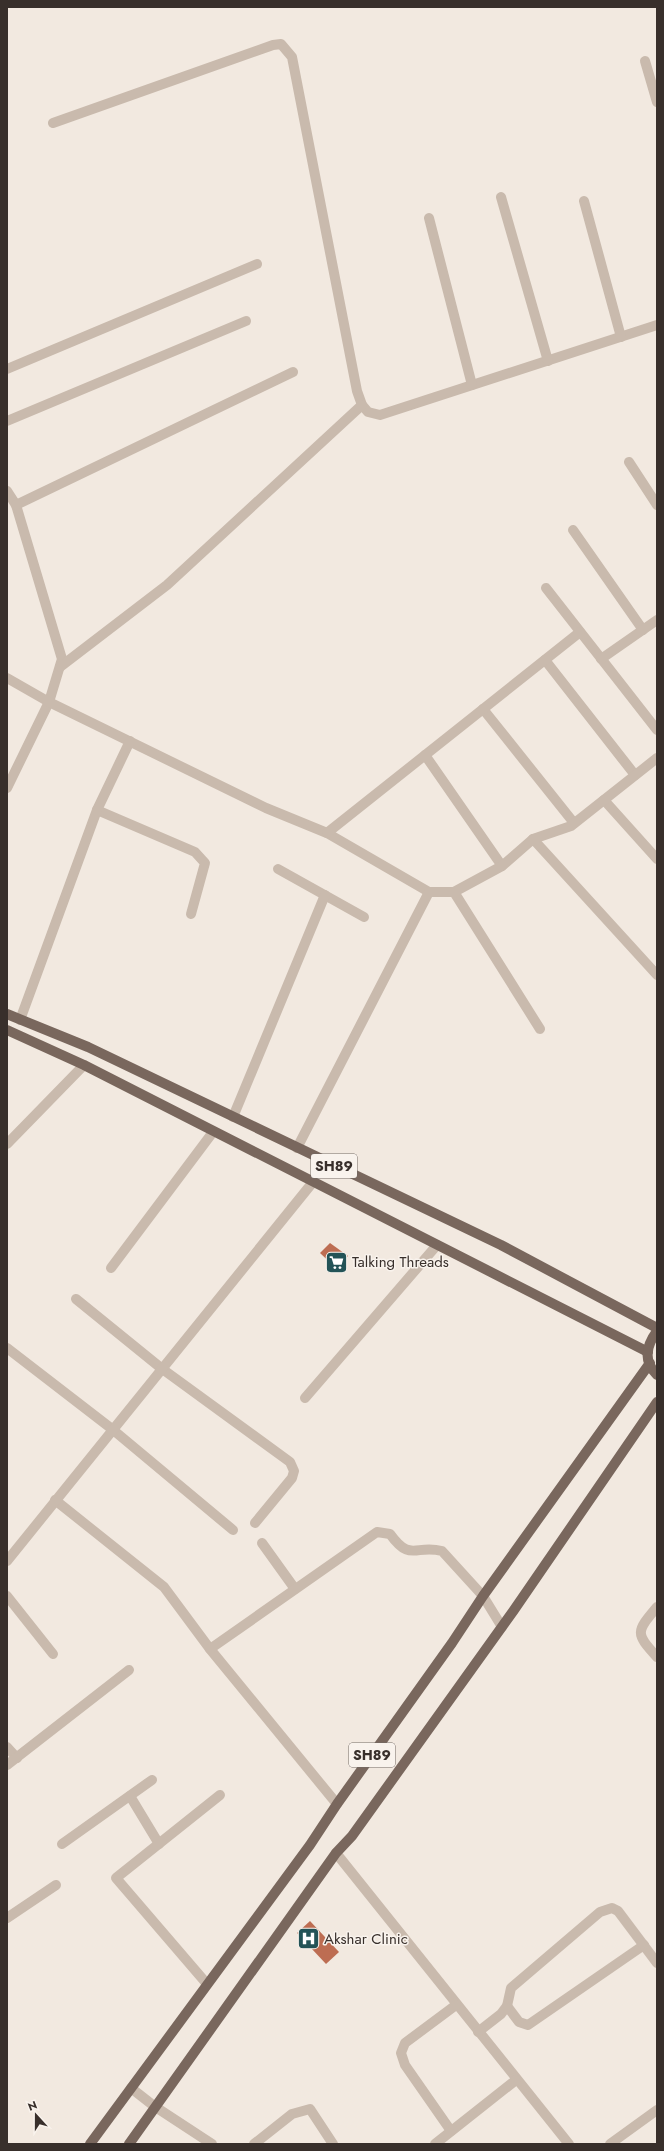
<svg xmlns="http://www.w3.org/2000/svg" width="664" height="2151" viewBox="0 0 664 2151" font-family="Jost,sans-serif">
	<rect width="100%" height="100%" fill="#f2e9e0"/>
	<!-- building -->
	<g fill="#bd6d52">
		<polygon points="330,1243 348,1256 336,1268 320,1253"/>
		<polygon points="310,1921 339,1952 326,1964 297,1933"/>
	</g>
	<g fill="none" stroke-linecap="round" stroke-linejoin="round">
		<!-- minor -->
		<g stroke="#c9baad" stroke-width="10">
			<polyline points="645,61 657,102"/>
			<polyline points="53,123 273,45 281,44 292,57 357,391 362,405 368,412 380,415 657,325"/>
			<polyline points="501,197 548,361"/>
			<polyline points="584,201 621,337"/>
			<polyline points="429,218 472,385"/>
			<polyline points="7,369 257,264"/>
			<polyline points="7,421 246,321"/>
			<polyline points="629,462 657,505"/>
			<polyline points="7,491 16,505 62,659 49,702 7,788"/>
			<polyline points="16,505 293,372"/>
			<polyline points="573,530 643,630"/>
			<polyline points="546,588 657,730"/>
			<polyline points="601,659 657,620"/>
			<polyline points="545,660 635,775"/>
			<polyline points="60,667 167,585 362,405"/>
			<polyline points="7,678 49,702 266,808 327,833 429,892"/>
			<polyline points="483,709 574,823"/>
			<polyline points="425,755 502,866"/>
			<polyline points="604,800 657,859"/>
			<polyline points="97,810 195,852 205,863 191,914"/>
			<polyline points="327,833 580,632"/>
			<polyline points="533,839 657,975"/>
			<polyline points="278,869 364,917"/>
			<polyline points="454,892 540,1029"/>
			<polyline points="20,1020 97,810 130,741"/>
			<polyline points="233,1117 325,895"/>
			<polyline points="7,1144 84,1065"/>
			<polyline points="297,1148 429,892 454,892 502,866 533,839 571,826 657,758"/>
			<polyline points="111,1268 213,1132"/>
			<polyline points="76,1299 161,1368 290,1462 294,1471 292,1478 255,1523"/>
			<polyline points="7,1348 112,1429 233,1530"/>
			<polyline points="305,1398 437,1245"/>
			<polyline points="55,1500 164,1587 210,1649 337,1804"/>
			<polyline points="262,1543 295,1589"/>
			<polyline points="7,1561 313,1182"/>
			<polyline points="7,1596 53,1654"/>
			<path d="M657,1607C636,1632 635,1633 657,1657"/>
			<path d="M210,1649L377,1532L390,1534C411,1563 415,1544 442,1551L483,1596L502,1627"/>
			<polyline points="7,1747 17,1758"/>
			<polyline points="7,1765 129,1670"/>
			<polyline points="130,1796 159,1844"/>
			<polyline points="62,1844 152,1780"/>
			<polyline points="336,1853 569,2144"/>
			<polyline points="7,1918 56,1885"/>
			<polyline points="207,1984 116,1878 220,1795"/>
			<polyline points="507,2006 519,2022 528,2025 644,1945"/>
			<polyline points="478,2032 501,2014 507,2006 511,1988 600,1912 612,1908 618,1911 657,1963"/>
			<polyline points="131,2088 154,2106 212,2144"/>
			<polyline points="451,2131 405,2065 401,2053 405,2043 456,2005"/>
			<polyline points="254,2144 292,2114 310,2109 333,2144"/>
			<polyline points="435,2144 516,2080"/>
			<polyline points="610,2144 657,2110"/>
		</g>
		<!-- primary -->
		<g stroke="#79675d" stroke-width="10">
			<polyline points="7,1014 88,1047 501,1245 657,1328"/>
			<polyline points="7,1030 84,1065 648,1352"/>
			<path d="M657,1331C646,1346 643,1361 657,1375"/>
			<polyline points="90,2144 310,1845 337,1804 452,1643 483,1596 650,1363"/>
			<polyline points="129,2144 336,1853 352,1836 514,1610 657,1402"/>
		</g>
	</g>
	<!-- icons -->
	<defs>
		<symbol id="supermarket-square" viewBox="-11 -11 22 22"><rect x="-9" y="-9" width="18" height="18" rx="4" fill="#235357" stroke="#f9f3ed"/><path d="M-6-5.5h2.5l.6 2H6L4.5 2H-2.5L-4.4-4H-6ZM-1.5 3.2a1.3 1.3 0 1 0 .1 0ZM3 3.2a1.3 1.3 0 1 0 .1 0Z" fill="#fff"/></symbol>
		<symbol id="hospital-square" viewBox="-11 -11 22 22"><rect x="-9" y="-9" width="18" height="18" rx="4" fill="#235357" stroke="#f9f3ed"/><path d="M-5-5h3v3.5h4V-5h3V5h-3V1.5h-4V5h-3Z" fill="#fff"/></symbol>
	</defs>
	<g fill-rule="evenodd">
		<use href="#supermarket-square" x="324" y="1250" width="25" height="25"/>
		<use href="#hospital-square" x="296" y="1926" width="25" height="25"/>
	</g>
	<g text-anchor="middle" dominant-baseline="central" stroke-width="3" stroke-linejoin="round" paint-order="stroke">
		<!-- shield labels -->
		<g fill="#f9f3ed" stroke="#726a65" stroke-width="1">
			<rect x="311" y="1154" width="46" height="24" rx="3"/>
			<rect x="349" y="1743" width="46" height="24" rx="3"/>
		</g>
		<g font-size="14" font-weight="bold" fill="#382f2b">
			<text x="334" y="1166">SH89</text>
			<text x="372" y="1755">SH89</text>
		</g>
		<!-- poi labels -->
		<g font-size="15" fill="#382f2b" stroke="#f9f3ed" text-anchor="start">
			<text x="352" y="1262">Talking Threads</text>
			<text x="324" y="1939">Akshar Clinic</text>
		</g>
	</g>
	<!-- border -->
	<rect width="664" height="2151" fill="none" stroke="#382f2b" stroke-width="16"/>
	<!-- north arrow -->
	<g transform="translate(36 2115) rotate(339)" stroke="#f9f3ed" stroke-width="3" paint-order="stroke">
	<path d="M0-3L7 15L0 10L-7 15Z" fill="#382f2b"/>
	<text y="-6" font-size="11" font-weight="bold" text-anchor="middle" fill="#382f2b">N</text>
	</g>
</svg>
